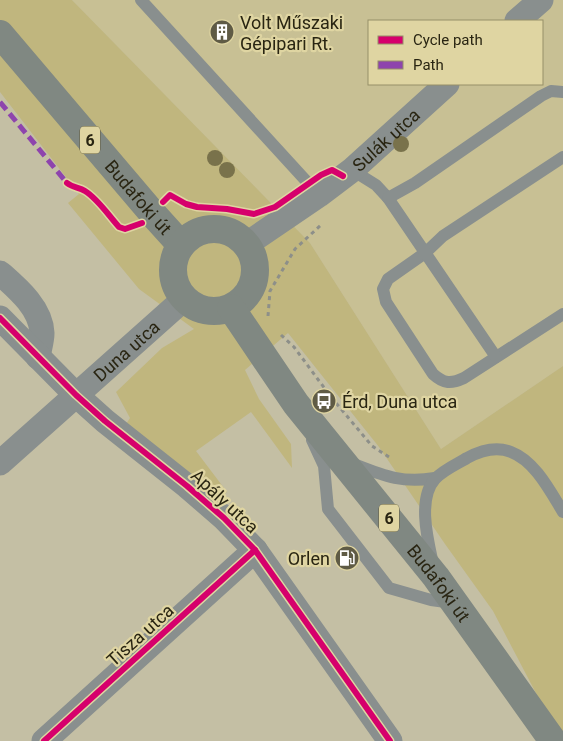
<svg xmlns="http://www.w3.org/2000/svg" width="563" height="741" viewBox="0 0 563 741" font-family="Roboto,sans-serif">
	<rect width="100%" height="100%" fill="#c4bfa4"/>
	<!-- built -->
	<path fill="#c8c094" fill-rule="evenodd" d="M72,0H563V366L441,449L310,243ZM369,21H542V84H369Z"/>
	<!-- green -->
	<polygon fill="#c0b67e" points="0,0 72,0 310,243 441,449 563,366 563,733 538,697 493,611 445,544 379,447 288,333 245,370 259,399 291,444 292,468 251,412 196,451 227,492 220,497 126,424 130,418 116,392 162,348 194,329 139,289 68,203 79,194 0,92"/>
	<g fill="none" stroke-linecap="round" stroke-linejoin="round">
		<!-- path -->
		<g stroke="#8d8f89" stroke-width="3" stroke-dasharray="4 4" stroke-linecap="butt">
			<polyline points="268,316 270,291 295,249 322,224"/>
			<polyline points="281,335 294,347 331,397 372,446 389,457"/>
		</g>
		<!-- lane -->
		<g stroke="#898f8e" stroke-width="12">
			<polyline points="141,0 319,195"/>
			<path d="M563,157L443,236L425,253L388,279L383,289L386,302L433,374C444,384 451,384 464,378L563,314"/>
			<polyline points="352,170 376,185 388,198 496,357"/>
			<polyline points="388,198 415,183 541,96 551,91 563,92"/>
			<polyline points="312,440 324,466 328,509 389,588 431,600 453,603"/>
			<path d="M351,463C382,475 401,484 435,478"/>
			<path d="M433,564C428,541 417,499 435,479C443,470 457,464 467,458C480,451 496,446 511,452C535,461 550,491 563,512"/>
		</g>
		<!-- street -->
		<g stroke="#898f8e" stroke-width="25">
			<polyline points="517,21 541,0"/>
			<path id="s1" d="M247,244L319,195L352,170L447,84"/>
			<path d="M0,273C17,288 41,308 42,333C42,341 39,350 38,357"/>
			<polyline points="0,318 76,395 105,421 187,486 224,518 255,550 390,741"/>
			<path id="s2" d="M0,463L184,299"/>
			<polyline points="44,741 255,550"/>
		</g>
		<!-- primary -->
		<g stroke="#808882" stroke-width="28">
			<path id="s3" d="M0,34L153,214L181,245"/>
			<circle cx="214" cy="270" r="41"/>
			<path id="s4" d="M231,308L296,404L436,577L553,741"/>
		</g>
		<!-- quiet -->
		<polyline stroke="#8e44ad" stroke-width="5" stroke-dasharray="10 5" stroke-linecap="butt" points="0,102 67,183"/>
		<defs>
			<g id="cycleway">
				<path d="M67,183C73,188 79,187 85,191C98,199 109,216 119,227L125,229L142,223"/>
				<polyline points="163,202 170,195 186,204 197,207 227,209 254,214 275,207 321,175 332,170 343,176"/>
				<polyline points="0,318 76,395 105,421 187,486 224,518 255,550 390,741"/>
				<polyline points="44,741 255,550"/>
			</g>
		</defs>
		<!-- cycleway casing -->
		<use href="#cycleway" stroke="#dfd5a2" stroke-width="9"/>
		<!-- cycleway -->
		<use href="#cycleway" stroke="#d6006c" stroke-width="6"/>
	</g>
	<!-- trees -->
	<g fill="#79724b">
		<circle cx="401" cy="144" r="8"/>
		<circle cx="215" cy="158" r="8"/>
		<circle cx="227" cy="170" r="8"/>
	</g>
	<!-- icons -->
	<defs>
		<symbol id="building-disc" viewBox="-11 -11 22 22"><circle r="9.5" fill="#5f5b45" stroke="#dfd5a2"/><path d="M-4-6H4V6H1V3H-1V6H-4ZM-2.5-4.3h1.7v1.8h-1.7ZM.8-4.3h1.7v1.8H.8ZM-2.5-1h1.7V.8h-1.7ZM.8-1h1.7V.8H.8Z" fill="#fff"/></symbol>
		<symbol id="bus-disc" viewBox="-11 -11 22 22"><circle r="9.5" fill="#5f5b45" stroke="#dfd5a2"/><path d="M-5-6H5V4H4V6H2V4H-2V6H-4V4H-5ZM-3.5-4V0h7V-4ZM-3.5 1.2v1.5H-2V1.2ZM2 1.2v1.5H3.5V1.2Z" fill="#fff"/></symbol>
		<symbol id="fuel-disc" viewBox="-11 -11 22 22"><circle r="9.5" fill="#5f5b45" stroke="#dfd5a2"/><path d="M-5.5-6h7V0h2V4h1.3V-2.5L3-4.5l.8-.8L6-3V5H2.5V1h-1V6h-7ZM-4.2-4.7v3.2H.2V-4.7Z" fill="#fff"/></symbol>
	</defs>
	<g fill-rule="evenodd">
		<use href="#building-disc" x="208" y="18" width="28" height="28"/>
		<use href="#bus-disc" x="310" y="387" width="28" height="28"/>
		<use href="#fuel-disc" x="333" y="544" width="28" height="28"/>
	</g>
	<g text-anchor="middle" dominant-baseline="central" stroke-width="4.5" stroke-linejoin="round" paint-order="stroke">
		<!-- shield labels -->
		<g fill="#dfd5a2" stroke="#605a3d" stroke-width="1">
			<rect x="80" y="126.5" width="20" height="27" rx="4"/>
			<rect x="379" y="504.5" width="20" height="27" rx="4"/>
		</g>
		<g font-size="16" font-weight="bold" fill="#292512">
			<text x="90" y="140">6</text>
			<text x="389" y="518">6</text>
		</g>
		<!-- poi labels -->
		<g font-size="18" fill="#292512" stroke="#dfd5a2" text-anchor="start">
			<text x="240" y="22">Volt Műszaki<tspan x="240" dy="21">Gépipari Rt.</tspan></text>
			<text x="342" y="401">Érd, Duna utca</text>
			<text x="330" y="558" text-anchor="end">Orlen</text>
		</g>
		<!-- street labels -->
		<g font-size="18" fill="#292512" stroke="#dfd5a2">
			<text stroke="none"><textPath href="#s1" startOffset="174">Sulák utca</textPath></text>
			<text stroke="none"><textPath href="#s3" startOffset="214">Budafoki út</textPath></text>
			<text stroke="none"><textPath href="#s2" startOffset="169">Duna utca</textPath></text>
			<text transform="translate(225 501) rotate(43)">Apály utca</text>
			<text stroke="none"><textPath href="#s4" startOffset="345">Budafoki út</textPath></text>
			<text transform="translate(140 635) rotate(-42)">Tisza utca</text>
		</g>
	</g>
	<!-- legend -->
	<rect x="368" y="20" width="175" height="65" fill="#dfd5a2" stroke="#968f68"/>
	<rect x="378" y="36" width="25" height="8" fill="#d6006c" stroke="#968f68"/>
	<text x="413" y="45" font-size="15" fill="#292512">Cycle path</text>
	<rect x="378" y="61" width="25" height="8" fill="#8e44ad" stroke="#968f68"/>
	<text x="413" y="70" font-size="15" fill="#292512">Path</text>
</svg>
